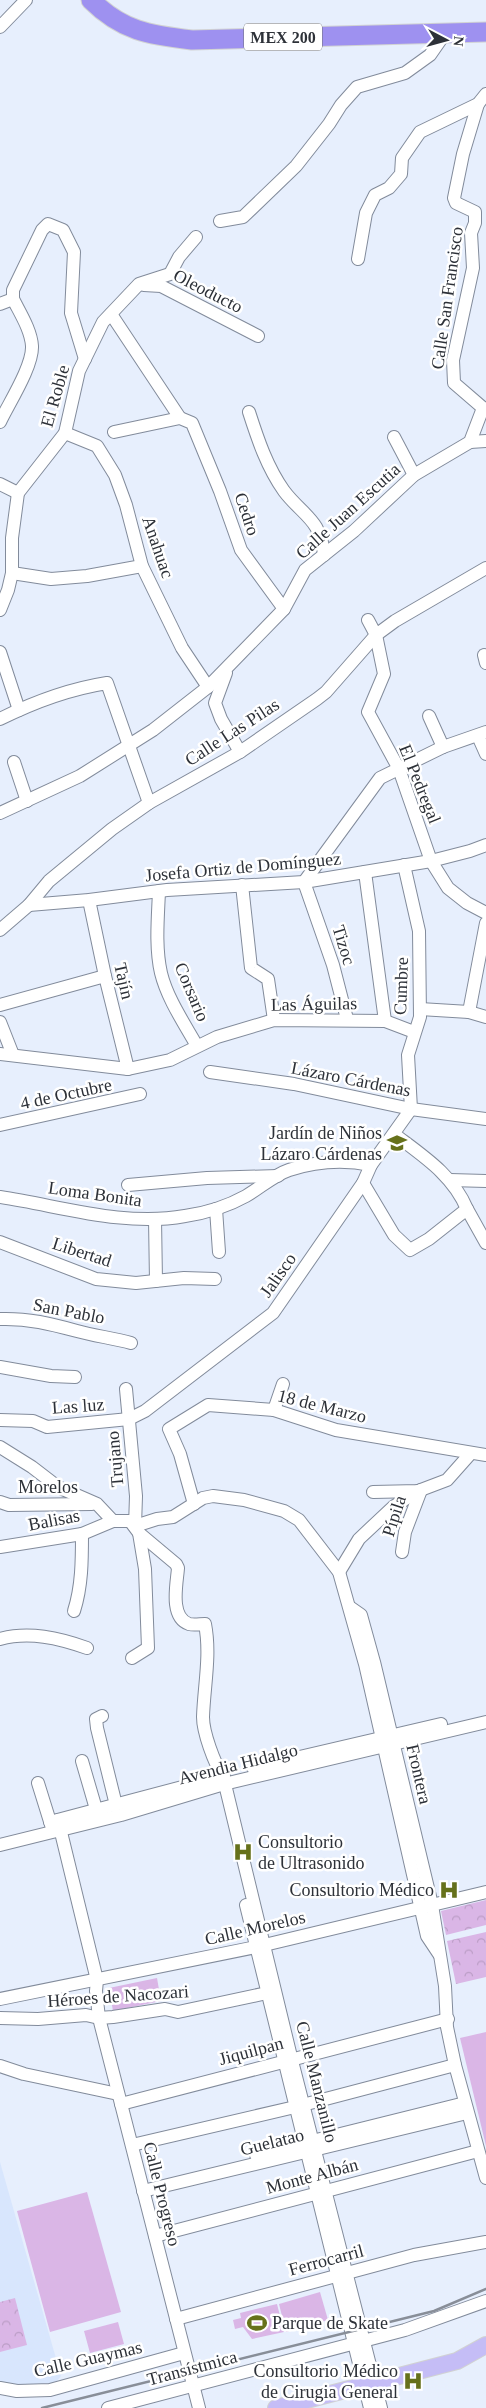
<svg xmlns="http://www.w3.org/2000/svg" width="486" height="2408" viewBox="0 0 486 2408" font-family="Georgia,serif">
	<defs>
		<pattern id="park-crowns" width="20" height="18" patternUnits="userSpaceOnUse" patternTransform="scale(1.25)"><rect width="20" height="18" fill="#dab6e6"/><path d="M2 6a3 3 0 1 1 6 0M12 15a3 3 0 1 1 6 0" fill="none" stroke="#bb9dc6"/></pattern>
	</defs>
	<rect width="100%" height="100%" fill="#e7effd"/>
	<!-- built -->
	<polygon fill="#d8e6fd" points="0,2162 61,2376 55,2383 16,2385 0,2382"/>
	<!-- green -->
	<g fill="#dab6e6">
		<polygon points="157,1978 161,2001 113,2011 109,1988"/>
		<polygon points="486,2032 486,2146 460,2038"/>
		<polygon points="87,2192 121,2312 50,2332 17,2211"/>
		<polygon points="320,2292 328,2320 286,2332 279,2304"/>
		<polygon points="277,2304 284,2332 252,2339 243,2327 235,2329 233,2320 241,2318 240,2313"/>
		<polygon points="118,2322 124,2344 90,2353 84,2331"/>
	</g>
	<!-- park -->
	<g fill="url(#park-crowns)">
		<polygon points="486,1900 486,1925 446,1935 441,1911"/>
		<polygon points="486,1932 486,1977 456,1984 447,1941"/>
		<polygon points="15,2298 27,2345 0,2352 0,2302"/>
	</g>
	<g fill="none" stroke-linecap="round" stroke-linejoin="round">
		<defs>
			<g id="minor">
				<polyline points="0,27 26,0"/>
				<polyline points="478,104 463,154 454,198 456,203 475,212 475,223 471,233 473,268 453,360 454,383 483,408"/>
				<polyline points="220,221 243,217 296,166 329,124 341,105 357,87 405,73 430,55 446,32"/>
				<polyline points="358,259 366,213 375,195 389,188 401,174 402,158 420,132 478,104 486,94"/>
				<polyline points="144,285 161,286 258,336"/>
				<polyline points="13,299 13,290 42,230 48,224 63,230 74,252 71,313 85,359"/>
				<polyline points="0,304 13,299"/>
				<polyline points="111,314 180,418"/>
				<path d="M249,412C258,440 267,467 284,491C303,516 321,519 324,555"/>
				<path d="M0,422C9,403 33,366 32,346C31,330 20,313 13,299"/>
				<polyline points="114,432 180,418 192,423 220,491 241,550 284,609"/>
				<polyline points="65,433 97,446 115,475 126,505 142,566 182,648 208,687"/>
				<polyline points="394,437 414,475"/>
				<polyline points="470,442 486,441"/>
				<polyline points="0,484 18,493"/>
				<polyline points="12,573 51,579 87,576 142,566"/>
				<polyline points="0,610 8,590 12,573 12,538 18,493 65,433 79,371 103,322 139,284 170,274 179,257 196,237"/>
				<polyline points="368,620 376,635 384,674 368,712 399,769 431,861 448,888 467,903 486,913"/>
				<polyline points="0,652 19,710"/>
				<polyline points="484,655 486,663"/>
				<polyline points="226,673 215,703 221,719 240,752"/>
				<polyline points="429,716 443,747"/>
				<path d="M0,719C34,702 69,689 107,683L149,803"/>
				<polyline points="478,736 486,754"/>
				<polyline points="14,762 27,801"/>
				<polyline points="0,813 80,776 153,730 208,687 284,609 305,570 354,531 414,475 470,442 483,408"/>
				<polyline points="404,865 419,931 420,1017 408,1055 411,1109"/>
				<polyline points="365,872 385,1021"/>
				<polyline points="304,882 380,778 443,747 486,732"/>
				<polyline points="304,882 333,965 347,1019"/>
				<polyline points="242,885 251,968 268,979 274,1020"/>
				<path d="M159,891C158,917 155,947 161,973C167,998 184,1023 197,1046"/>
				<polyline points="89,900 105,976 128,1069"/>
				<polyline points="29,905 89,900 167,890 304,882 431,861 470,851 486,845"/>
				<polyline points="0,930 29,905 49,881 112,829 149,803 240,752 317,699 326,692 376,635 395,621 486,568"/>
				<polyline points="0,1005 105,976"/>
				<polyline points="420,1009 469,1012 486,1017"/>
				<polyline points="469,1012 486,923"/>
				<polyline points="0,1022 13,1055"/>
				<polyline points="0,1054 128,1069 170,1060 217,1037 274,1020 385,1021 414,1032"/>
				<polyline points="210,1072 294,1084 411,1109 486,1119"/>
				<polyline points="0,1125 140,1094"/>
				<polyline points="450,1180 486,1181"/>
				<path d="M363,1183L394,1235L410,1250L429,1239L467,1209C453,1175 423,1156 394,1134"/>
				<polyline points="128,1185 207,1178 278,1176"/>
				<path d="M0,1197C61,1206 123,1227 185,1216C206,1213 228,1206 246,1196C260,1188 274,1175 289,1170C317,1161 342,1159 371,1165"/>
				<polyline points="216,1209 219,1252"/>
				<polyline points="467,1209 486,1243"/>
				<polyline points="155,1219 156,1281"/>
				<polyline points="0,1242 96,1279 136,1283 184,1278 215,1279"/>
				<path d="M0,1319C28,1318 51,1324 77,1331C95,1336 113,1338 131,1343"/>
				<polyline points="0,1367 51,1376 75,1377"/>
				<polyline points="126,1389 136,1496 135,1526"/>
				<polyline points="274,1410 283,1384"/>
				<polyline points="0,1420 33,1421 47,1427 129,1419 145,1411 273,1313 363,1183 371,1165 411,1109"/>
				<path d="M0,1447L32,1467L58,1487L97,1504L113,1521H130L139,1533L176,1564L178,1568C177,1583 169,1617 189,1624C194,1625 200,1624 205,1624C211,1655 204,1686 203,1717C203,1732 214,1763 223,1776L293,2065L381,2408"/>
				<polyline points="373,1492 418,1491 447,1480 471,1453"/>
				<polyline points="0,1502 9,1505 92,1504"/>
				<polyline points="194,1504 180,1454 169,1429 208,1405 274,1410 336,1430 486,1455"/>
				<polyline points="135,1526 157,1519 173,1517 203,1498 213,1496 244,1500 284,1511 299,1520 339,1572 365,1664 427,1936 439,1954"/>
				<polyline points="0,1547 82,1534 113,1521"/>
				<polyline points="402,1552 405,1532 421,1490"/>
				<polyline points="339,1572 359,1539 393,1507 418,1491"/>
				<polyline points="351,1608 361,1615 374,1662 432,1905 445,1986 447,2027 455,2065 486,2178"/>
				<path d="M74,1611C82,1586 82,1560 82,1534"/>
				<path d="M0,1639C29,1631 59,1638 87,1648"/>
				<polyline points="132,1658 148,1648 145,1569 139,1533"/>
				<polyline points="102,1716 96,1719 97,1728 116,1805"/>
				<polyline points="82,1761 96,1809"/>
				<polyline points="253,1768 441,1724"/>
				<polyline points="38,1783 52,1828"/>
				<polyline points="58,1820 97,1980 96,1991 99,2018 199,2408"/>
				<polyline points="50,1822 224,1776"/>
				<polyline points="0,1845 121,1815 224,1784 486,1722"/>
				<polyline points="246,1905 370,2408"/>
				<polyline points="0,1999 256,1947 486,1892"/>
				<polyline points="0,2018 38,2019 86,2015 99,2018 113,2017 165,2009 178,2012 267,1993"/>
				<polyline points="0,2066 24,2074 118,2094"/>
				<polyline points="121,2104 448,2019"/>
				<polyline points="132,2145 295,2107 455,2065"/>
				<polyline points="256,2155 465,2103"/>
				<polyline points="143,2191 467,2113"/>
				<polyline points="155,2236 478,2151"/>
				<polyline points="176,2319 414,2255 486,2242"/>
				<polyline points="0,2388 17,2391 50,2390 184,2353"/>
				<polyline points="108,2408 405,2330 486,2301"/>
			</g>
			<polyline id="major" points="276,2408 457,2361 486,2345"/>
			<path id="highway" d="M91,0C122,31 149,35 192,40L486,32"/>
		</defs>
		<!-- minor casing -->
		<use href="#minor" stroke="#828b9b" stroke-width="14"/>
		<!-- major casing -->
		<use href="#major" stroke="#d1d2d3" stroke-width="18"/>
		<!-- highway casing -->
		<use href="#highway" stroke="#d1d2d3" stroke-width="21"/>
		<!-- minor -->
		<use href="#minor" stroke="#fff" stroke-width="12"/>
		<!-- major -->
		<use href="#major" stroke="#c5bdf6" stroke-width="16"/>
		<!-- highway -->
		<use href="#highway" stroke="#9e91f0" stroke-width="19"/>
		<!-- rail -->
		<polyline stroke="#888e98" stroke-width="2.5" points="42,2408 434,2311 486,2289"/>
	</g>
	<!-- icons -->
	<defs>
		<symbol id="school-bare" viewBox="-9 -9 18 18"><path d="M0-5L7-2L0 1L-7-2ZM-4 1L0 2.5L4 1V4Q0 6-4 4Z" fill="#66711b" stroke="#fff" stroke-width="2.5" paint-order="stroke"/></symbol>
		<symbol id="hospital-bare" viewBox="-9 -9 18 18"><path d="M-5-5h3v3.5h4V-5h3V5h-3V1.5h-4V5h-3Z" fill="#66711b" stroke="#fff" stroke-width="2.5" paint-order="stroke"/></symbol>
		<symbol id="stadium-bare" viewBox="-9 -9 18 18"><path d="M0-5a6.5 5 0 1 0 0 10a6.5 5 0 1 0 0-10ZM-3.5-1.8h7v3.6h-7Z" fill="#66711b" stroke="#fff" stroke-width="2.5" paint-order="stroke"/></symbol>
	</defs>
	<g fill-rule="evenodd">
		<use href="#school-bare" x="383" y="1129" width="28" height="28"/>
		<use href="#hospital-bare" x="229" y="1838" width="28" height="28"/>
		<use href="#hospital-bare" x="435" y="1876" width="28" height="28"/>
		<use href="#stadium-bare" x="243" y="2309" width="28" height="28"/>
		<use href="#hospital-bare" x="399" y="2367" width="28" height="28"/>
	</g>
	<g text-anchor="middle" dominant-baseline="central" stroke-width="5" stroke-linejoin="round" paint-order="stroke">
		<!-- shield labels -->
		<rect fill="#fff" stroke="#6c6f74" stroke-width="1" x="244" y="23.5" width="78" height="27" rx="4"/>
		<g font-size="16" font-weight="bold" fill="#2d3138">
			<text x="283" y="37">MEX 200</text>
		</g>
		<!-- street labels -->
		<g font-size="18" fill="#2d3138" stroke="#fff">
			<text transform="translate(208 291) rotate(27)">Oleoducto</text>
			<text transform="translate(447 298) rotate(-82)">Calle San Francisco</text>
			<text transform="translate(55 396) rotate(-74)">El Roble</text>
			<text transform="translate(348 511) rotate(-42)">Calle Juan Escutia</text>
			<text transform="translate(247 514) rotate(71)">Cedro</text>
			<text transform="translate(158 547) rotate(71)">Anahuac</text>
			<text transform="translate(232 732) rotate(-33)">Calle Las Pilas</text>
			<text transform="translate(420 784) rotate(68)">El Pedregal</text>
			<text transform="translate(243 867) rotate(-5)">Josefa Ortiz de Domínguez</text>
			<text transform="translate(344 945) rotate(73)">Tizoc</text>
			<text transform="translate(124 981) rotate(77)">Tajín</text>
			<text transform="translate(401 986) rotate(-88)">Cumbre</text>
			<text transform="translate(192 992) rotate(67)">Corsario</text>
			<text transform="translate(314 1004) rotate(-1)">Las Águilas</text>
			<text transform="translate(351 1079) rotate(11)">Lázaro Cárdenas</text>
			<text transform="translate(66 1094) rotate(-12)">4 de Octubre</text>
			<text transform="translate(95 1194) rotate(8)">Loma Bonita</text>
			<text transform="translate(82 1252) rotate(18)">Libertad</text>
			<text transform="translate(278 1275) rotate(-55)">Jalisco</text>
			<text transform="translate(69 1311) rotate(11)">San Pablo</text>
			<text transform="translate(78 1406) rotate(-4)">Las luz</text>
			<text transform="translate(322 1406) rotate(14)">18 de Marzo</text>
			<text transform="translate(115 1459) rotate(-95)">Trujano</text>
			<text x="48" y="1487">Morelos</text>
			<text transform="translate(394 1516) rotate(-72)">Pípila</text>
			<text transform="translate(54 1520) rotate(-11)">Balisas</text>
			<text transform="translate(238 1764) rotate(-14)">Avendia Hidalgo</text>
			<text transform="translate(419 1774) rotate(77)">Frontera</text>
			<text transform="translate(255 1928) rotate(-13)">Calle Morelos</text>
			<text transform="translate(118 1996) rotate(-4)">Héroes de Nacozari</text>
			<text transform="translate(251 2051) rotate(-15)">Jiquilpan</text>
			<text transform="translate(317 2082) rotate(76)">Calle Manzanillo</text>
			<text transform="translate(272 2142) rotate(-14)">Guelatao</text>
			<text transform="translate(312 2176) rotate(-15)">Monte Albán</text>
			<text transform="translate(162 2194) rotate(76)">Calle Progreso</text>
			<text transform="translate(326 2260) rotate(-15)">Ferrocarril</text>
			<text transform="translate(88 2359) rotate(-13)">Calle Guaymas</text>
			<text transform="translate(192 2368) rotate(-15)">Transístmica</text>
		</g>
		<!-- poi labels -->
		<g font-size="18" fill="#2d3138" stroke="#fff" text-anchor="end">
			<text x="382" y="1133">Jardín de Niños<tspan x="382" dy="21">Lázaro Cárdenas</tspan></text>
			<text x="258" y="1842" text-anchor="start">Consultorio<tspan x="258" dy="21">de Ultrasonido</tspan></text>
			<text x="434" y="1890">Consultorio Médico</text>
			<text x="272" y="2323" text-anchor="start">Parque de Skate</text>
			<text x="398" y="2371">Consultorio Médico<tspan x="398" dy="21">de Cirugia General</tspan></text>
		</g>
	</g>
	<!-- north arrow -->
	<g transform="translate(446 40) rotate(96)" stroke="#ffffff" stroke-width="4" paint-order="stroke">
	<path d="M0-4L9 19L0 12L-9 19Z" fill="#2d3138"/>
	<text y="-8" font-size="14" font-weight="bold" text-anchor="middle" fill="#2d3138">N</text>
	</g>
</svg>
